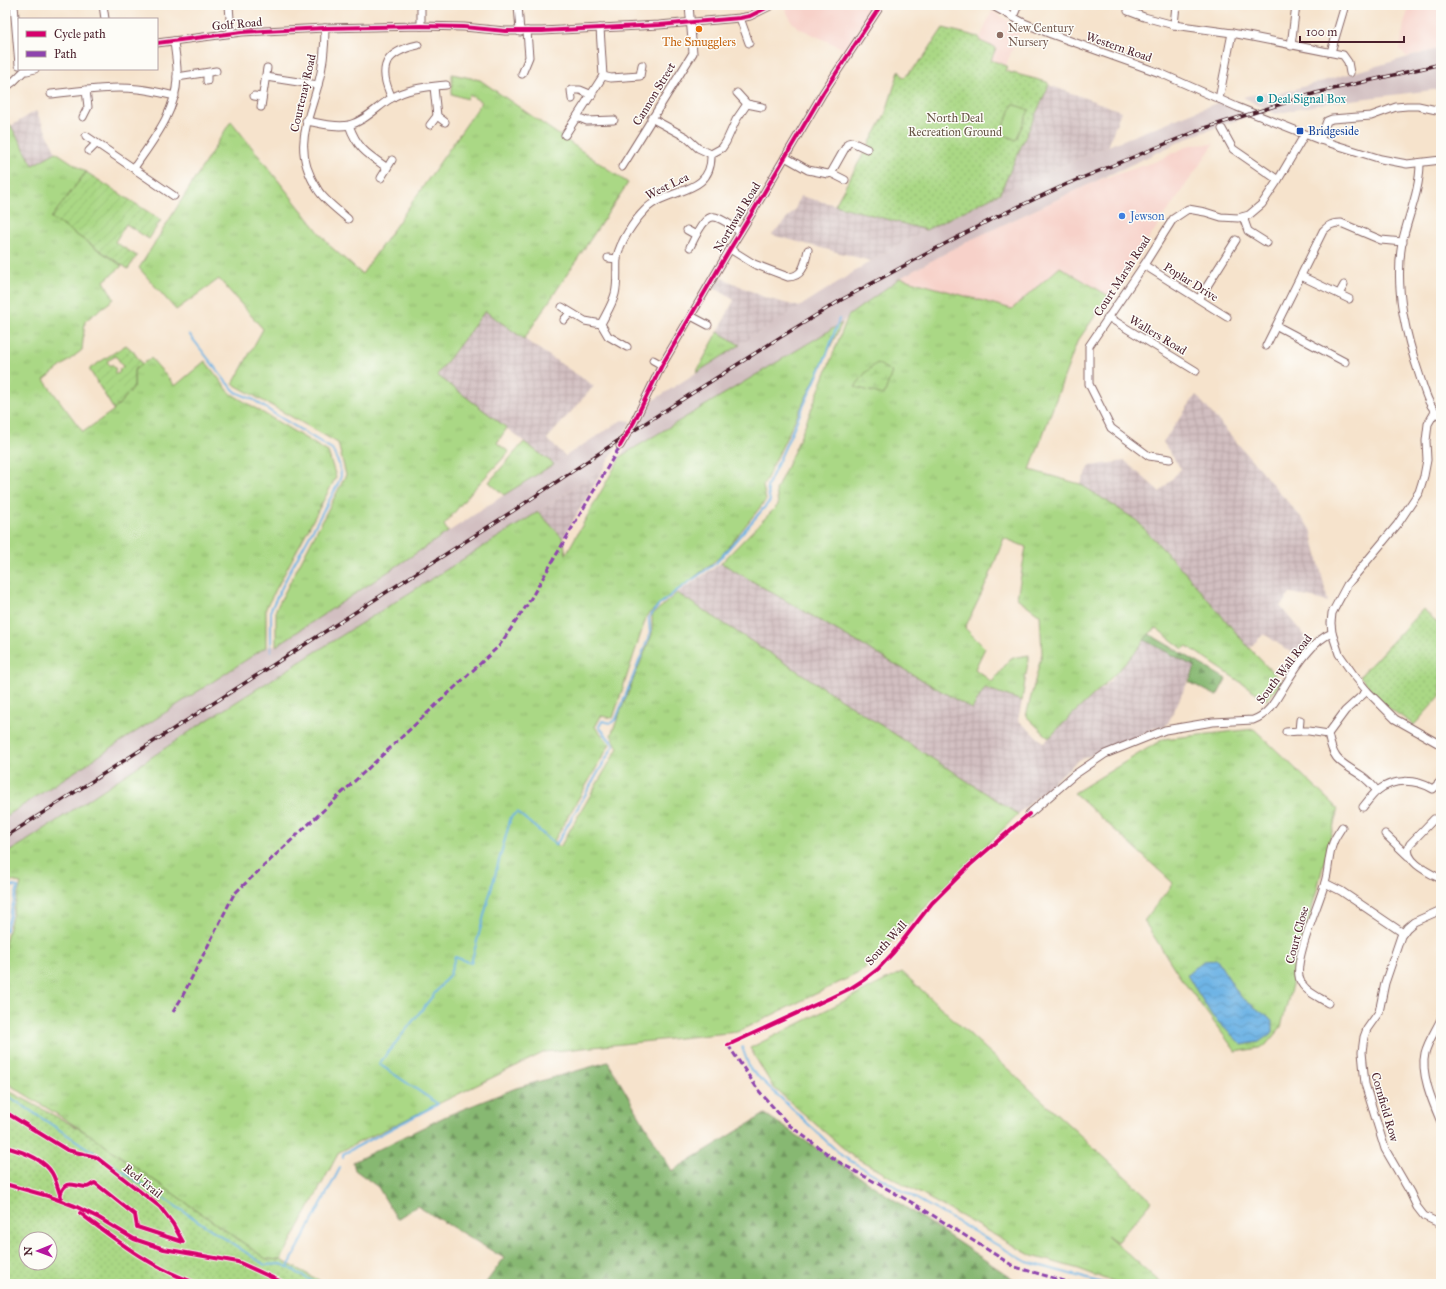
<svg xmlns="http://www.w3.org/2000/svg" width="1446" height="1289" viewBox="0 0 1446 1289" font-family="'IM FELL Great Primer',serif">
	<defs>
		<pattern id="industrial-grid" width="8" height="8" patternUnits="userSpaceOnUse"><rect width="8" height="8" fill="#d2bfc1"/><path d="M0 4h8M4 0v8" fill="none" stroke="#b6a4a6"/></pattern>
		<pattern id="grass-tufts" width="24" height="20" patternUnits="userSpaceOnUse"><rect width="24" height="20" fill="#aad885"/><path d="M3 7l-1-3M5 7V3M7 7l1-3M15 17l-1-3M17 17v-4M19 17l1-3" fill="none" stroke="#94b973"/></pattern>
		<pattern id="forest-firs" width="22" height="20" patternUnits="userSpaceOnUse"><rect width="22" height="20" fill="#87b872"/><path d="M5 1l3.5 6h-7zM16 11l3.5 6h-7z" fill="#70955e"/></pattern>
		<pattern id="wetland-marsh" width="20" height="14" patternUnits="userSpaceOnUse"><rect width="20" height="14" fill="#aad885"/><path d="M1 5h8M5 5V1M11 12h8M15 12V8" fill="none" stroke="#94b973"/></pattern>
		<pattern id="park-dots" width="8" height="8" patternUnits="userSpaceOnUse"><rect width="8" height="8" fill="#aad885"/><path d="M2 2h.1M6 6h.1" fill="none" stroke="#94b973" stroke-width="1.8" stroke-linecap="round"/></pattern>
		<pattern id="garden-furrows" width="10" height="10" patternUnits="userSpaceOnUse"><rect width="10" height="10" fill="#aad885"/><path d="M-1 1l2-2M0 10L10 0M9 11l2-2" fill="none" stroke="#94b973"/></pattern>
		<pattern id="water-waves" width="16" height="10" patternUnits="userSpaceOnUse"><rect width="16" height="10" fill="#6eb4e5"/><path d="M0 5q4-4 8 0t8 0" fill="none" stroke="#5c92ba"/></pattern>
	</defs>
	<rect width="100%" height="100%" fill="#fdfcf7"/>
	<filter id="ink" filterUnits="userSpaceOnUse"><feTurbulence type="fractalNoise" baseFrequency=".025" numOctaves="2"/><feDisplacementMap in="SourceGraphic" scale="8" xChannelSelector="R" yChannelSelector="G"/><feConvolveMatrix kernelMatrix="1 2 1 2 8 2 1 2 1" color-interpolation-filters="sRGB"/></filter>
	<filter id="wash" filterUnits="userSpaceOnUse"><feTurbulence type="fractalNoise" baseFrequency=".012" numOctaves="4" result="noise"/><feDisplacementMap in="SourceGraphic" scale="16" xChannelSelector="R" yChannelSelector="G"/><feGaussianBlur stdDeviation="0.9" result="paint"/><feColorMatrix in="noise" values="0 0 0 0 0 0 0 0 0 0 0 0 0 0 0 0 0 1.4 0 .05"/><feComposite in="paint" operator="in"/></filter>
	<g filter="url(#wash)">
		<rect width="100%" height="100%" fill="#f6e3cc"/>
		<!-- built -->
		<g fill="#f7d1c9">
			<polygon points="783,5 875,5 846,50 799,28 792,22"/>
			<polygon points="1410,5 1441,5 1441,48 1407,57 1400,49 1404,23"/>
			<polygon points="992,11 1021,28 1006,65 991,60 979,41"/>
			<polygon points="1214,144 1109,296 1060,268 1012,309 900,278 964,243 1096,181 1157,161 1190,145"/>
		</g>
		<!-- industrial -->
		<g fill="url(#industrial-grid)">
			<polygon points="1049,85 1121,111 1108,146 1000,193"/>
			<polygon points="36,111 56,152 33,165 11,126"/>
			<polygon points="800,196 835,205 926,230 871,261 772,235 795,210"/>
			<polygon points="718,276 766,298 800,307 740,345 718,332 734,300 712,286"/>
			<polygon points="485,311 524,339 594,386 547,439 565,456 554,464 437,376"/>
			<polygon points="1196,395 1311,529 1328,602 1291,593 1280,606 1308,640 1295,655 1264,634 1249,648 1188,576 1136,520 1080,484 1090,466 1125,461 1160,492 1181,469 1163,442"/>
			<polygon points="605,466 563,538 538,512"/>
			<polygon points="721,563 971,708 985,688 1022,701 1018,720 1044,743 1070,716 1111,680 1144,640 1195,667 1168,723 1165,726 1155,728 1126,744 1078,760 1018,814 677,593"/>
		</g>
		<!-- railway -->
		<g fill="#d2bfc1">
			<polygon points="1441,48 1441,89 1327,103 1275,114 1243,97 1269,91 1270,96"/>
			<polygon points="1219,102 1252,115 1192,136 964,243 900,278 848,316 842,323 621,456 639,419 649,403 871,261 926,230 1002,192 1108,146"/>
			<polygon points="622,420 631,421 605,466 538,512 201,724 25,842 5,854 5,817 266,647 276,646 504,495"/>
		</g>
		<!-- grass -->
		<g fill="url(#grass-tufts)" stroke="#7a7c58">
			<polygon points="452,74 480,80 628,183 524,339 485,311 437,375 507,428 497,443 509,452 472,491 444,525 448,532 276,646 276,609 346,475 338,443 233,384 263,329 219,279 176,310 139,268 231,121 330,246 362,274 482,102 469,95 467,99 452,94"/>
			<polygon points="5,119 11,126 33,165 56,152 86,172 52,218 122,266 104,281 114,299 85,321 82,350 44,380 83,432 114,410 134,387 134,370 151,358 175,386 205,361 230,393 328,452 336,477 266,608 266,647 5,817"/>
			<path d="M1060,267L1109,296L1077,342L1030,470L1080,484L1136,520L1188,576L1249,648L1282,682L1267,700L1187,646L1183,649L1156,628L1149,634C1121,674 1082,703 1049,738L1026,716L1042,653L1040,615L1017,598L1026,547L1004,538L988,580L965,628L985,648L975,669L992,682L1011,658L1029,655L1022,701L985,688L972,709L721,563L778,505L776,490L800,438L848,316L900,278L1012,309Z"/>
			<polygon points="842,323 763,486 766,500 721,556 647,615 613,718 601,716 595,727 610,744 554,841 560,847 618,748 611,735 652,634 652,615 677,593 1018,814 861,972 737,1032 545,1052 339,1152 281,1260 266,1259 87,1133 5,1082 5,942 21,883 5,880 5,854 25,842 201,724 538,512 563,538 566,554 621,456"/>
			<polygon points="718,332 740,345 696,373"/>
			<polygon points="524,442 554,464 504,495 489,482"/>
			<polygon points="1254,729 1338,809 1281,1027 1264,1047 1236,1052 1180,977 1144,921 1173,883 1074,793 1163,739"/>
			<polygon points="902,972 1152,1201 1117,1242 1107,1235 1162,1284 1118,1284 1079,1269 1032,1256 851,1155 773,1087 750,1048"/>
		</g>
		<!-- forest -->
		<g fill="url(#forest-firs)" stroke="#686c4e">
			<polygon points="1149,634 1226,679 1217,696 1189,682 1195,667 1144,640"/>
			<polygon points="608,1062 672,1171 765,1114 1021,1284 485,1284 504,1258 417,1206 397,1219 378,1187 355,1170 353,1162 446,1116 516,1088"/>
		</g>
		<!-- wetland -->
		<polygon fill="url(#wetland-marsh)" stroke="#7a7c58" points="877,363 892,372 884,395 855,387 866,372"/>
		<!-- park -->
		<g fill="url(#park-dots)" stroke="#7a7c58" fill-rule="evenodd">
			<polygon points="943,28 979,37 980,41 996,48 991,60 1007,66 1005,71 1047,82 1049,85 1000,193 926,230 835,205 885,115 899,71 904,78 923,58"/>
			<polygon points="1423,609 1441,626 1441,695 1414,725 1386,706 1360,676"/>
			<path d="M5,1089L87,1133L266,1259L281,1260L326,1284H5ZM26,1239H50V1263H26Z"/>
		</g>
		<!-- garden -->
		<g fill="url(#garden-furrows)" stroke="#7a7c58" fill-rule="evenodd">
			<polygon points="86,172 161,220 149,239 126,224 115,242 137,256 128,269 51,218"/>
			<path d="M126,345L133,351L142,364L134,370V387L114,410L89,369ZM116,356L123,367L119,370L120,372L117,374L114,372L116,370L112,364L110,366L107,361Z"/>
		</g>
		<!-- pitch -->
		<polygon fill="#aad885" stroke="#7a7c58" points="1013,104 1029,110 1016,140 1001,133"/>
		<!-- water -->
		<polygon fill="url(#water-waves)" stroke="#5c6a88" points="1217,960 1240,996 1273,1021 1273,1032 1259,1042 1242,1045 1213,1017 1187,975 1203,961"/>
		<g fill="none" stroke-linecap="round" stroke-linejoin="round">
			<!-- stream -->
			<g stroke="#6eb4e5" stroke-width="2">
				<polyline points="189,334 227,383 236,392 254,400 273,413 332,449 339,464 341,476 337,486 291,569 271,609 271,651"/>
				<polyline points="5,885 18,887 5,932"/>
				<polyline points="742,1047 750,1069 842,1156 1027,1262 1106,1284"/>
				<polyline points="5,1094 265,1265 282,1264 317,1284"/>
				<polyline points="343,1158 343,1154 438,1104 379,1064 450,974 455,957 471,963 511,817 517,812 556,845 614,745 599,727 602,721 611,723 616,719 650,634 649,617 658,606 675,592 716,563 770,501 767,487 827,354 839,319"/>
				<polyline points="288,1267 340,1168"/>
			</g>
		</g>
	</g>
	<g filter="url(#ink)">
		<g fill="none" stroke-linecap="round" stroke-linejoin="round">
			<defs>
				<g id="street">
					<polyline points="14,5 19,65"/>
					<polyline points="103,5 105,19"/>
					<polyline points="229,5 231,33"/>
					<polyline points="421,5 421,26"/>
					<polyline points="518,5 520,32"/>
					<polyline points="991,5 1024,23 1051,34 1160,73 1237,107 1320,140 1381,159 1407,164 1441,160"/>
					<polyline points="1128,11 1144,17 1174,25 1232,33 1343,55 1348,62 1350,73"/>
					<polyline points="1013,17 1018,5"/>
					<polyline points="740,18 749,43"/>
					<polyline points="1174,25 1176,5"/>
					<path d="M325,28C325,47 323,67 318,85C307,125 292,150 318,190C324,200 339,211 348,219"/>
					<polyline points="157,43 242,32 325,28 421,26 464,27 505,31 542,31 659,25 740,18 750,16 772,5"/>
					<polyline points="1291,46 1296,5"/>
					<polyline points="1331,52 1345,5"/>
					<polyline points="207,73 207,81"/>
					<polyline points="522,74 529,57 527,31"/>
					<polyline points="603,76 611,78 640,76 642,65"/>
					<polyline points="177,77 216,71"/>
					<polyline points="266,77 318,85"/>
					<polyline points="434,87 437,116 445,122"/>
					<polyline points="5,88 13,82 24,71 27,71 35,69"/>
					<polyline points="737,93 747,104 762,107"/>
					<path d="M51,94C79,91 109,86 138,89C150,90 162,93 175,96"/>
					<polyline points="254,96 262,97"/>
					<path d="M392,98C377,67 385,52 418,45"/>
					<polyline points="572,99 571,90 580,90 592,95"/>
					<polyline points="1219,99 1232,33"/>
					<polyline points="261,107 267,68"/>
					<polyline points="83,117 88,107 86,90"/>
					<polyline points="577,117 587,121 614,120"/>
					<polyline points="651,118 686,137 698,148 711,154 722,148 726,142 736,120 747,104"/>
					<path d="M306,121C320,123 335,128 349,125C365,121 377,107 390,99C407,88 427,87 446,85"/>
					<path d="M349,125C357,148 367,154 386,167"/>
					<polyline points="430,125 437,116"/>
					<polyline points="1222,129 1233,149 1278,180"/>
					<polyline points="565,135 603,76 600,28"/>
					<polyline points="86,136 174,196"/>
					<polyline points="1320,140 1327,121 1332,119 1371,116 1396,107 1407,106 1418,106 1441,111"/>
					<polyline points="89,151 96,144"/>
					<polyline points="785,157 808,170 828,174 831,173 848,143 852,142 867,149"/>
					<path d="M1420,163C1420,191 1408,216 1402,243C1394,290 1406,336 1421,380C1426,395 1429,407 1441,417"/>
					<polyline points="622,167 693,53 689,5"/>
					<path d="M134,168C153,140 176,112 177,78C178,66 175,53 174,41"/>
					<polyline points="831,173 845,180"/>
					<polyline points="381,178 392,160"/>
					<polyline points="1243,217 1248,231 1267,243"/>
					<polyline points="687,230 696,235"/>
					<path d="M690,247C695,238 705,211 718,218C726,221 733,227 740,232"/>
					<path d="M730,249L754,264L788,277C804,277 805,262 808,250"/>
					<polyline points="608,258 617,259"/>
					<polyline points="1144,265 1227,317"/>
					<polyline points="1301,276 1349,299"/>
					<polyline points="1339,294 1344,285"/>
					<polyline points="1199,299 1236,240"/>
					<polyline points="562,307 585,321 601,324"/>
					<polyline points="691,316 708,325"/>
					<polyline points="1108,317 1196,371"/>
					<polyline points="564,320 570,313"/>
					<polyline points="1277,326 1345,362"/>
					<path d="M1266,346L1323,231C1329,225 1332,223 1341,223L1381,240L1403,242"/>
					<path d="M627,347L608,336L601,324C606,314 612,305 615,294C618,282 616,269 617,257C620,242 634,221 645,210C666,187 713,197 711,154"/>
					<polyline points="653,360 662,365"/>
					<polyline points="1435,412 1428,424 1426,441 1427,460 1424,476 1419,492 1397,525 1347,585 1332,613 1331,623 1332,633 1339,654 1353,674 1367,691 1395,719 1441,745"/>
					<polyline points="620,446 634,422 662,365 730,249 752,213 823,93 881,5"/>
					<polyline points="1170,459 1149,456 1111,428 1089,384 1089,346 1144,265 1173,219 1188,209 1205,212 1221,217 1238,218 1249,215 1262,204 1278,180 1305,134"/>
					<path d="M1367,691L1345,711L1328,734C1334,763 1340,761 1362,776C1368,780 1373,786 1377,791"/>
					<polyline points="1299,731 1309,731 1328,734"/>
					<polyline points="1286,732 1299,731 1300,720"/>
					<path d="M1363,807C1367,802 1372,795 1377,791C1394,778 1415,779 1433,789L1441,781"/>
					<path d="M1029,814L1074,775L1105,754L1165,730L1213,722L1253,720C1270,714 1276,699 1285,685C1296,667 1313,640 1332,633"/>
					<path d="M1434,819L1410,844C1401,860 1429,873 1441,879"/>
					<polyline points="1385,834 1408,856"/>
					<polyline points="1325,883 1341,891 1403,933"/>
					<polyline points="1441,910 1414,922 1407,928 1401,936 1385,983 1379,1012 1367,1029 1364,1037 1362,1052 1365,1084 1385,1149 1410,1192 1417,1207 1424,1216 1441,1224"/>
					<path d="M1328,1003C1319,997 1304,991 1300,980C1292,961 1320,903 1325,882C1329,870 1328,856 1333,843C1335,837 1339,832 1342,827"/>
					<path d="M1441,1019C1436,1030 1428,1041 1425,1053C1420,1074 1433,1103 1441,1122"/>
				</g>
			</defs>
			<!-- street casing -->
			<use href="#street" stroke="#866463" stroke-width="9"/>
			<!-- street -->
			<use href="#street" stroke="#fff" stroke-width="7"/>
			<defs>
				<polyline id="rail" points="5,837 516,509 625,436 779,338 841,300 937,248 994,218 1067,184 1202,129 1316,93 1441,64"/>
			</defs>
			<!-- rail casing -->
			<use href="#rail" stroke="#4a1f2b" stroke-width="3.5"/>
			<!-- rail -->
			<use href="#rail" stroke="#fdfcf7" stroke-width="2" stroke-dasharray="6" stroke-linecap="butt"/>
			<!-- quiet -->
			<g stroke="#8e44ad" stroke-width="3" stroke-dasharray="6 3" stroke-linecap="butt">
				<polyline points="173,1012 181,999 234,894 499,646 527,605 620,446"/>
				<polyline points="728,1045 759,1091 789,1125 837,1161 918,1206 1015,1267 1075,1284"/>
			</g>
			<defs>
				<g id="cycleway">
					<polyline points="157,43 242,32 325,28 421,26 464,27 505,31 542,31 659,25 740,18 750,16 772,5"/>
					<polyline points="620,446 634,422 662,365 730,249 752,213 823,93 881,5"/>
					<polyline points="728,1045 830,998 851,988 865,979 878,969 893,953 932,903 970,865 1029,814"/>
					<path d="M5,1112L67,1150L96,1157L160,1207L173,1224L183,1242L137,1227L135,1215L95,1183C91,1184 90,1187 86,1187C73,1186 65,1178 60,1196"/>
					<path d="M5,1147C21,1151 43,1158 52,1173C56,1180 58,1189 61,1197"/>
					<polyline points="5,1184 48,1196 75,1206 99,1218 134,1239 164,1249 238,1262 286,1284"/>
					<path d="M80,1213C117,1241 154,1270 199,1284"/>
				</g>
			</defs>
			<!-- cycleway casing -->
			<use href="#cycleway" stroke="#fdfcf7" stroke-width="6"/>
			<!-- cycleway -->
			<use href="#cycleway" stroke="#d6006c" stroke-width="4"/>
		</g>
	</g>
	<!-- markers -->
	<circle fill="#e8710a" stroke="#fdfcf7" stroke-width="1.5" cx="699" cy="29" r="4"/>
	<circle fill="#8d6e63" stroke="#fdfcf7" stroke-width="1.5" cx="1000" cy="35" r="4"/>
	<circle fill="#0f9aa8" stroke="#fdfcf7" stroke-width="1.5" cx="1260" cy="99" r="4"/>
	<rect fill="#1a4fb4" stroke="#fdfcf7" stroke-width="1.5" x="1296" y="127" width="8" height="8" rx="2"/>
	<circle fill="#3f7fe0" stroke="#fdfcf7" stroke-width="1.5" cx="1122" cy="216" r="4"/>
	<g text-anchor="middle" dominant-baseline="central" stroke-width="3" stroke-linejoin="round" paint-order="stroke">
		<!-- street labels -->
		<g font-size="12" fill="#4a1f2b" stroke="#fdfcf7">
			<text transform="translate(237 24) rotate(-5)">Golf Road</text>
			<text transform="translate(1119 47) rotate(19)">Western Road</text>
			<text transform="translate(303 93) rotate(-77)">Courtenay Road</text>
			<text transform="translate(654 94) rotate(-59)">Cannon Street</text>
			<text transform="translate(667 186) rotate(-26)">West Lea</text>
			<text transform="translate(737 217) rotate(-59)">Northwall Road</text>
			<text transform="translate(1122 276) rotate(-57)">Court Marsh Road</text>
			<text transform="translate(1191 282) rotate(32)">Poplar Drive</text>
			<text transform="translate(1158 335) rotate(31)">Wallers Road</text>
			<text transform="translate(1284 669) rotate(-53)">South Wall Road</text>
			<text transform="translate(1297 935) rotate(-75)">Court Close</text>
			<text transform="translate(886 943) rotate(-48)">South Wall</text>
			<text transform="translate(1385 1107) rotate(74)">Cornfield Row</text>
			<text transform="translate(143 1181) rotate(39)">Red Trail</text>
		</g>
		<!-- education labels -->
		<g font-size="12" fill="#785e54" stroke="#fdfcf7" text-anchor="start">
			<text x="1008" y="28">New Century<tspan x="1008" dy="14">Nursery</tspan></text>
		</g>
		<!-- food labels -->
		<g font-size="12" fill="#c56008" stroke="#fdfcf7">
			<text x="699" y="42">The Smugglers</text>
		</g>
		<!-- culture labels -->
		<g font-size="12" fill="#0d838f" stroke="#fdfcf7" text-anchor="start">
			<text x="1268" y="99">Deal Signal Box</text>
		</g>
		<!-- park labels -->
		<g font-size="12" fill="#675646" stroke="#fdfcf7">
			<text x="955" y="118">North Deal<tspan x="955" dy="14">Recreation Ground</tspan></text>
		</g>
		<!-- transit labels -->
		<g font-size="12" fill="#164399" stroke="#fdfcf7" text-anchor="start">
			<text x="1308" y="131">Bridgeside</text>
		</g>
		<!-- shop labels -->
		<g font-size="12" fill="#366cbe" stroke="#fdfcf7" text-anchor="start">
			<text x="1130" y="216">Jewson</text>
		</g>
	</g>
	<!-- margin -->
	<rect width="1446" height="1289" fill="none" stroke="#fdfcf7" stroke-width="20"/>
	<!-- legend -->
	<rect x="18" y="18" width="140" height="52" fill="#fdfcf7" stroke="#b5a4a5"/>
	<rect x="26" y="31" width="20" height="6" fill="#d6006c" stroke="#b5a4a5"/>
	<text x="54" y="38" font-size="12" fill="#4a1f2b">Cycle path</text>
	<rect x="26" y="51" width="20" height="6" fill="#8e44ad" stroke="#b5a4a5"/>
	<text x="54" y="58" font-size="12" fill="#4a1f2b">Path</text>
	<!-- north arrow -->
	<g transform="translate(38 1251) rotate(269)"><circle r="19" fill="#fdfcf7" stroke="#b5a4a5"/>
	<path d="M0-3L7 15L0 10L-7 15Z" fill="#b5179e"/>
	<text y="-6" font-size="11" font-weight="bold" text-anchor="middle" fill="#4a1f2b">N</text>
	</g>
	<!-- scale -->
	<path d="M1300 36v6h104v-6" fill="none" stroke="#4a1f2b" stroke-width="2"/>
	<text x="1306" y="36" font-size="12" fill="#4a1f2b" stroke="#fdfcf7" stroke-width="3" paint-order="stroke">100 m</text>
</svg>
